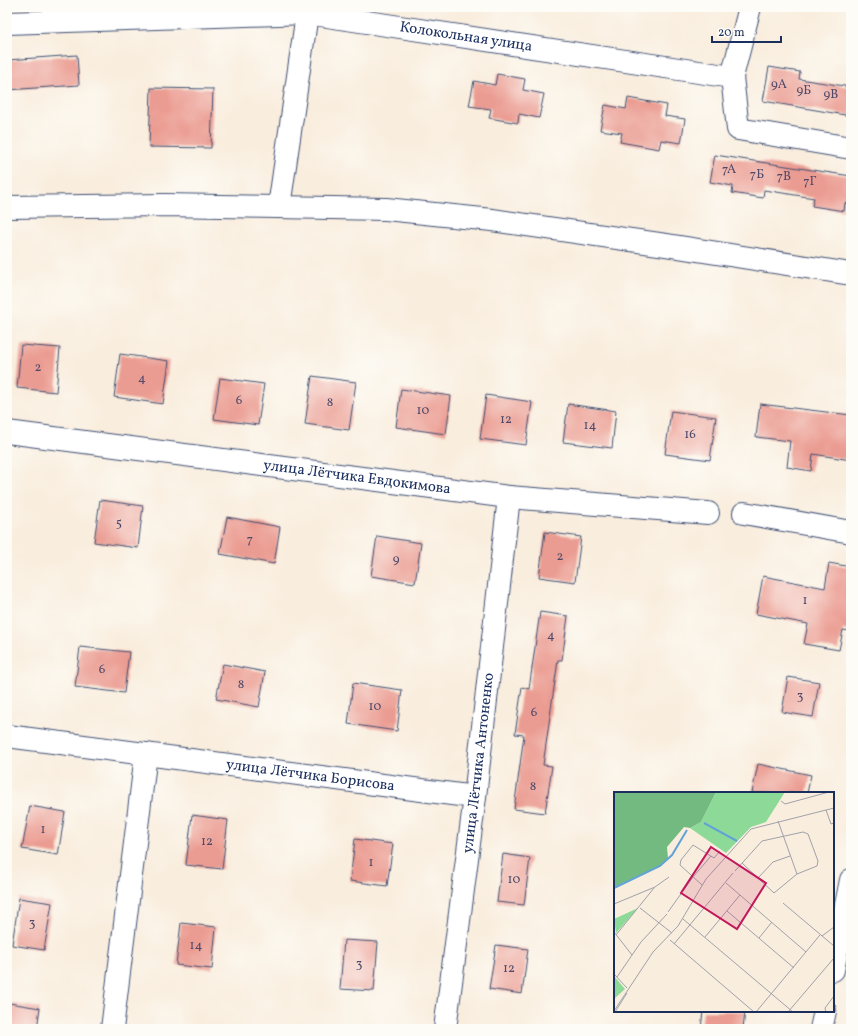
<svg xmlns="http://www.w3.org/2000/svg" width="858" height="1036" viewBox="0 0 858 1036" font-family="Vollkorn,serif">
	<rect width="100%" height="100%" fill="#fdfcf7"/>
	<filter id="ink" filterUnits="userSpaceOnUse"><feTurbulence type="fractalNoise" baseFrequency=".025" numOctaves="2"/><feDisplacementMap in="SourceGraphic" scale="8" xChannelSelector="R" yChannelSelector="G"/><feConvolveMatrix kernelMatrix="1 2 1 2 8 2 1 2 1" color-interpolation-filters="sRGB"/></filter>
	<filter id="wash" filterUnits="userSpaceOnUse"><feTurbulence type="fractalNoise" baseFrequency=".012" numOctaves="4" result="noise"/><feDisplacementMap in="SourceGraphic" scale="16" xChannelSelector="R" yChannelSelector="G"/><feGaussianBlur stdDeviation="0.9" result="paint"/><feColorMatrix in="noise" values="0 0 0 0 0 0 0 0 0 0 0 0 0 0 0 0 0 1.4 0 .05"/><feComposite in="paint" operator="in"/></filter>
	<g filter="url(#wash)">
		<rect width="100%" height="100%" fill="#f9eddd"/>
		<g id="blocks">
			<!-- building -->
			<g fill="#eb9c92">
				<polygon points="77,55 79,85 7,90 7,60"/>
				<polygon points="769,67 800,72 799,79 851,87 851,116 763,101"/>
				<polygon points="497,74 525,79 523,90 544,94 539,118 519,114 518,123 489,118 491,109 469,106 474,81 495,85"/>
				<polygon points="151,88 213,89 211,148 149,147"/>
				<polygon points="628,98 667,105 665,116 685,119 681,143 661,140 659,149 620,142 622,133 600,130 605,105 626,109"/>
				<polygon points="715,155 851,176 851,204 845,203 844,211 812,206 814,198 764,190 763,198 732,193 733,186 710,182"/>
				<polygon points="21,345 60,348 56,392 17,388"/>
				<polygon points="120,354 169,361 163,404 114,397"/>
				<polygon points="312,376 356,382 349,430 305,424"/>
				<polygon points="220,378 264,384 258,425 214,419"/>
				<polygon points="401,389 451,396 446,434 396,427"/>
				<polygon points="486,395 532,402 526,445 480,439"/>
				<polygon points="568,404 616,411 612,448 563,442"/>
				<polygon points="760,404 851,415 851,460 813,454 811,471 787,467 790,441 756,437"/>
				<polygon points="671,411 716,417 710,460 665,454"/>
				<polygon points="100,500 143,506 138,548 94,542"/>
				<polygon points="227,517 280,527 274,564 220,554"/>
				<polygon points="545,532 581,537 575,582 539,577"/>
				<polygon points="377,536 421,543 415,583 371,576"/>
				<polygon points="829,563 851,567 851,631 843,630 839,650 804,644 808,624 756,614 763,576 825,588"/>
				<polygon points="540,612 568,616 562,660 558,660 543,765 552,766 545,813 514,809 524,735 515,734 522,687 529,689"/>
				<polygon points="80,647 129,652 124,693 75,687"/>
				<polygon points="223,664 265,672 259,707 216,699"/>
				<polygon points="788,677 819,682 813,717 782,712"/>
				<polygon points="353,683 402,690 397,731 348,724"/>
				<polygon points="758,764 811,775 807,793 752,793"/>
				<polygon points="30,806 65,812 58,855 22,849"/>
				<polygon points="192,815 228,820 222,869 186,865"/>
				<polygon points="355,839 393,844 387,886 350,881"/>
				<polygon points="503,854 530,858 524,905 497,902"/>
				<polygon points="19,898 52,903 44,950 12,945"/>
				<polygon points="181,923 216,927 212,969 176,965"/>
				<polygon points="344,940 378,942 374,991 340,989"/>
				<polygon points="496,945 528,949 522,994 489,989"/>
				<polygon points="9,1003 40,1008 37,1029 7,1029"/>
				<polygon points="703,1011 745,1011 743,1029 701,1029"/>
			</g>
		</g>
	</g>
	<g filter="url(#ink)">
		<use href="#blocks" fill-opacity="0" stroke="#3c4c71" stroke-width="1"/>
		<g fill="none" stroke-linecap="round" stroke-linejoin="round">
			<defs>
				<g id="minor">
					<polyline points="750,7 732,77 738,129 851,148"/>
					<path id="s1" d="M7,23L307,13L732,77"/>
					<polyline points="7,207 165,205 386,209 492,220 666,245 851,274"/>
					<polyline points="279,207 308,7"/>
					<path id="s2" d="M7,432L509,497L708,513"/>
					<polyline points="744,513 851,532"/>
					<path id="s3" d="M7,736L475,797"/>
					<polyline points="833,970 851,880"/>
					<polyline points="112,1029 146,754"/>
					<path id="s4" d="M445,1029L475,797L509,497"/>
					<polyline points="821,1029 825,1011"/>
				</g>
			</defs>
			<!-- minor casing -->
			<use href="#minor" stroke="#3c4c71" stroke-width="24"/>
			<!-- minor -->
			<use href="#minor" stroke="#fff" stroke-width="22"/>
		</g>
	</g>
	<g text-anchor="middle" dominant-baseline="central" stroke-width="4" stroke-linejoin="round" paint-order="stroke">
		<!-- number labels -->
		<g font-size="13" fill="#4f4a6b">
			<text x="779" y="85">9А</text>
			<text x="804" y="91">9Б</text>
			<text x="831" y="95">9В</text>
			<text x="729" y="170">7А</text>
			<text x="757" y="175">7Б</text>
			<text x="784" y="177">7В</text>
			<text x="810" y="182">7Г</text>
			<text x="38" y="368">2</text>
			<text x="142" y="379">4</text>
			<text x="239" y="401">6</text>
			<text x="330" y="403">8</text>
			<text x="423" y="411">10</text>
			<text x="506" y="420">12</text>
			<text x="590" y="426">14</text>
			<text x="690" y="435">16</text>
			<text x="119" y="524">5</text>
			<text x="250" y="540">7</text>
			<text x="560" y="557">2</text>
			<text x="396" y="560">9</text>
			<text x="805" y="601">1</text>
			<text x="551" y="636">4</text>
			<text x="102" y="670">6</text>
			<text x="241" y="685">8</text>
			<text x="800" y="697">3</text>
			<text x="375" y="707">10</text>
			<text x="534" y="713">6</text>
			<text x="533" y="787">8</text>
			<text x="43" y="830">1</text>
			<text x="207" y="842">12</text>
			<text x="371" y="863">1</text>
			<text x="514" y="880">10</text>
			<text x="32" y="924">3</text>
			<text x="196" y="946">14</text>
			<text x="359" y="965">3</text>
			<text x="509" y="969">12</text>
		</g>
		<!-- street labels -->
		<g font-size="15" fill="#1b2f5e" stroke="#fdfcf7">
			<text stroke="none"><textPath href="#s1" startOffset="461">Колокольная улица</textPath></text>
			<text stroke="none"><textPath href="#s2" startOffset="353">улица Лётчика Евдокимова</textPath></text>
			<text stroke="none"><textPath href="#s4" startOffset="268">улица Лётчика Антоненко</textPath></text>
			<text stroke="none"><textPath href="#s3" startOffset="306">улица Лётчика Борисова</textPath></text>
		</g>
	</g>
	<!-- overview -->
	<g transform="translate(614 792)">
		<rect width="220" height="220" fill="#f9eddd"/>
		<path d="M102,0H171L152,30L137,35L112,61L76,36L87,30ZM24,116L3,140L2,141L0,127ZM0,184L11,197L0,207Z" fill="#8dda98"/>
		<path d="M0,0H102L87,30L76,36L70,35L53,55L54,67L45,74L0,95Z" fill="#72ba80"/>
		<path fill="none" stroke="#61a3d5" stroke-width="2" d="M90,31L123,49M0,96L46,74L58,63L73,38"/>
		<path fill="none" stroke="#a0a1aa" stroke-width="1" d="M167,9L171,12L215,0M212,18L217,32L220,31M164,29L183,82M121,79L148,49L189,40L194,42L204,69L203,74L183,82L160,101L128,71M144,86L159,70L176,64M112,91L192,160M88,93L66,73L67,68L79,53L100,66L106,59M169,111L220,154M0,112L41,95L55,85M26,116L58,141M113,119L180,176M54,120L79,85L97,64M69,127L179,220M0,140L18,163M2,143L40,96M208,144L220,135M91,145L126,103M145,146L158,130M56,148L140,220M60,152L119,81M0,182L13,196M3,185L27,150L53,122M0,219L39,160L64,134L92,87L137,37L220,16M1,220L13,201M142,220L206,143M174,220L220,166M212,220L211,216L220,204"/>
		<path fill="#c2185b" fill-opacity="0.15" stroke="#c2185b" stroke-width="2" d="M97,55L152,91L123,137L67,101Z"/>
		<rect width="220" height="220" fill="none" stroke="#1b2f5e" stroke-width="2"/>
	</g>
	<!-- margin -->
	<rect width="858" height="1036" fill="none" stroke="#fdfcf7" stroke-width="24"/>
	<!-- scale -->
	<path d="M712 36v6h69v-6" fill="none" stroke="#1b2f5e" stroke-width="2"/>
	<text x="718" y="36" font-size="12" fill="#1b2f5e" stroke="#fdfcf7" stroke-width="3" paint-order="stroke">20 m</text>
</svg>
